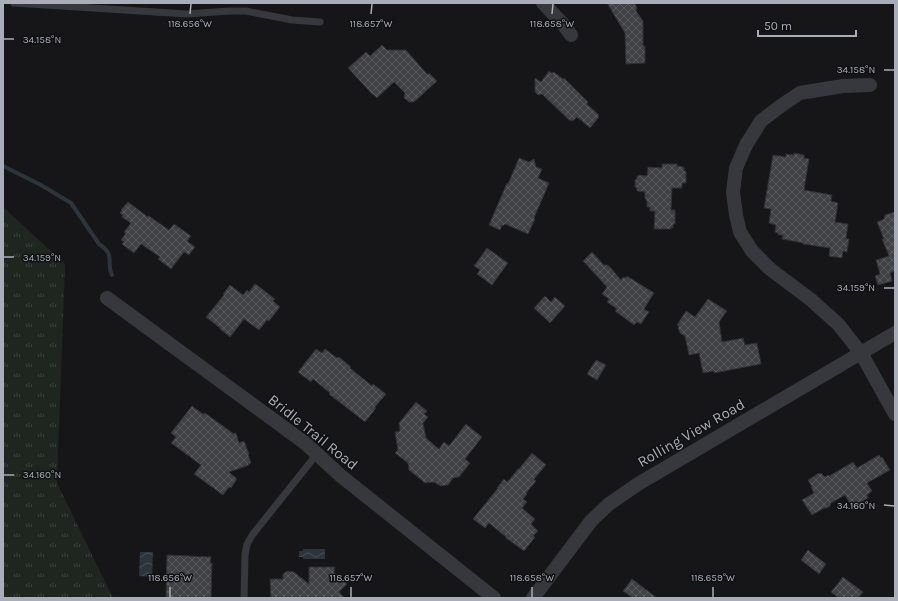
<svg xmlns="http://www.w3.org/2000/svg" width="898" height="601" viewBox="0 0 898 601" font-family="Karla,sans-serif">
	<defs>
		<pattern id="grass-tufts" width="24" height="20" patternUnits="userSpaceOnUse"><rect width="24" height="20" fill="#1e261f"/><path d="M3 7l-1-3M5 7V3M7 7l1-3M15 17l-1-3M17 17v-4M19 17l1-3" fill="none" stroke="#3c433d"/></pattern>
		<pattern id="water-waves" width="16" height="10" patternUnits="userSpaceOnUse"><rect width="16" height="10" fill="#2c353c"/><path d="M0 5q4-4 8 0t8 0" fill="none" stroke="#485056"/></pattern>
		<pattern id="building-cross-hatch" width="8" height="8" patternUnits="userSpaceOnUse"><rect width="8" height="8" fill="#404145"/><path d="M0 0l8 8M0 8l8-8" fill="none" stroke="#595a5e"/></pattern>
	</defs>
	<rect width="100%" height="100%" fill="#161618"/>
	<!-- grass -->
	<polygon fill="url(#grass-tufts)" points="3,207 65,264 57,483 113,598 3,598"/>
	<!-- water -->
	<g fill="url(#water-waves)">
		<polygon points="303,549 325,549 325,559 303,559 303,557 299,557 299,551 303,551"/>
		<polygon points="140,552 153,552 152,577 139,576"/>
	</g>
	<g fill="none" stroke-linecap="round" stroke-linejoin="round">
		<!-- stream -->
		<path stroke="#2c353c" stroke-width="4" d="M3,166L41,185L71,203L99,244C117,256 105,261 112,275"/>
	</g>
	<!-- building -->
	<g fill="url(#building-cross-hatch)" stroke="#303034">
		<polygon points="607,3 634,3 637,7 636,11 643,21 643,46 645,46 645,63 626,64 625,33"/>
		<polygon points="382,45 387,50 406,50 427,74 430,74 437,81 414,102 409,102 404,98 405,93 394,82 377,98 374,95 373,95 348,68 366,52 370,56"/>
		<polygon points="549,71 551,73 554,72 563,79 564,78 588,102 587,104 599,115 598,116 599,117 590,128 577,117 573,121 571,120 570,121 542,94 538,95 535,92 535,78 541,82"/>
		<polygon points="794,153 804,155 804,158 809,159 804,190 832,195 831,201 838,203 835,222 848,224 846,239 849,239 847,252 843,251 842,258 829,256 830,248 803,244 803,243 782,239 783,235 778,235 778,233 775,232 776,225 769,223 771,209 764,208 773,155 786,157 786,154 794,155"/>
		<polygon points="519,158 529,162 534,159 536,167 542,169 538,178 549,183 534,218 535,219 528,234 505,224 503,226 502,225 500,230 489,225 507,183 508,184"/>
		<polygon points="662,164 677,164 677,166 684,167 684,171 686,171 686,183 682,183 682,188 672,188 671,210 675,210 675,224 673,224 673,228 671,227 671,229 654,229 655,211 650,211 650,207 647,207 647,201 645,198 645,192 637,191 637,188 635,187 635,180 637,179 637,176 639,176 639,175 647,176 648,167 662,168"/>
		<polygon points="128,202 148,217 149,216 169,230 174,224 191,236 187,241 195,247 189,255 184,252 171,269 158,259 160,257 141,244 134,253 122,244 124,242 121,240 126,233 124,232 131,223 122,217 123,215 120,213 122,210 121,210"/>
		<polygon points="895,212 895,271 890,273 892,281 878,285 875,276 880,274 876,260 889,256 882,239 884,239 877,222 884,219 885,215"/>
		<polygon points="487,248 508,263 492,285 477,274 480,270 474,266"/>
		<polygon points="592,252 604,265 607,265 610,267 621,280 623,277 626,278 627,276 654,293 644,309 649,312 641,324 637,322 634,325 615,311 617,309 607,302 609,299 602,294 607,287 583,261"/>
		<polygon points="255,284 257,285 275,299 273,301 280,307 269,321 267,320 259,330 244,319 230,337 220,329 220,328 206,317 224,295 223,294 230,285 243,295 247,290 249,292"/>
		<polygon points="545,296 551,302 555,297 565,306 550,323 534,308"/>
		<polygon points="708,299 727,311 719,322 722,342 743,338 745,345 757,343 761,364 714,373 714,371 703,373 699,353 689,355 685,336 680,333 678,328 679,327 677,325 686,311 695,317"/>
		<polygon points="316,349 322,353 325,349 337,358 339,357 351,367 350,368 372,386 373,384 386,394 375,407 376,408 365,422 329,394 330,393 313,379 311,382 298,372"/>
		<polygon points="596,360 606,365 597,380 587,374"/>
		<polygon points="416,402 427,411 424,414 428,417 423,423 426,438 439,449 444,442 449,446 466,424 482,437 465,459 470,463 459,477 453,478 448,485 440,486 434,482 425,483 409,470 408,463 395,453 398,450 395,432 400,431 399,423"/>
		<polygon points="192,406 203,414 205,413 234,434 236,433 239,443 244,441 249,454 248,454 251,463 248,464 249,465 229,472 237,479 231,488 229,487 223,495 194,474 201,465 171,443 176,437 171,433"/>
		<polygon points="532,453 546,465 534,479 536,481 526,493 527,494 523,499 527,502 522,508 535,519 531,524 538,531 533,536 535,537 524,551 506,538 506,537 489,523 485,528 473,519 498,488 497,488 504,479 507,482 515,473 518,469 519,469"/>
		<polygon points="879,455 881,458 882,457 890,470 867,483 872,491 867,495 868,498 852,507 845,495 831,503 830,506 827,508 824,508 812,515 802,500 814,493 811,487 812,487 808,480 819,473 820,474 821,473 825,477 828,475 829,476 831,475 853,462 857,468"/>
		<polygon points="808,550 826,564 819,574 801,560"/>
		<polygon points="167,555 211,557 210,563 212,563 211,598 166,598"/>
		<polygon points="309,567 335,567 334,572 347,584 339,592 345,598 271,598 270,579 283,579 283,574 287,571 294,572 309,584"/>
		<polygon points="843,577 863,592 858,598 839,598 831,592"/>
		<polygon points="632,579 657,598 633,598 623,591"/>
	</g>
	<g fill="none" stroke-linecap="round" stroke-linejoin="round">
		<!-- lane -->
		<g stroke="#37383d" stroke-width="7">
			<polyline points="14,3 187,14 229,11 246,11 292,20 320,22"/>
			<polyline points="244,598 245,555 247,544 253,534 317,454"/>
		</g>
		<!-- street -->
		<g stroke="#37383d" stroke-width="14">
			<polyline points="543,3 563,24 571,35"/>
			<polyline points="870,85 843,86 800,93 782,105 761,121 746,145 736,168 733,192 736,215 740,232 752,251 770,269 810,299 838,324 861,353 895,414"/>
			<polyline points="107,298 305,443 341,476 494,598"/>
			<polyline points="533,598 591,521 609,504 638,484 895,333"/>
		</g>
	</g>
	<!-- ticks -->
	<path fill="none" stroke="#a8adb8" stroke-width="1.5" d="M190,14L191,4M371,14L372,4M552,14L553,4M4,39H14M884,70H894M4,257H14M884,288H894M4,475H14M884,505L894,506M170,597V587M351,597V587M532,597V587M713,597V587"/>
	<g text-anchor="middle" dominant-baseline="central" stroke-width="3" stroke-linejoin="round" paint-order="stroke">
		<!-- street labels -->
		<g font-size="15" fill="#a8adb8" stroke="#111113">
			<text transform="translate(313 432) rotate(39)">Bridle Trail Road</text>
			<text transform="translate(691 433) rotate(-30)">Rolling View Road</text>
		</g>
	</g>
	<g font-size="10" text-anchor="middle" fill="#a8adb8" stroke="#111113" stroke-width="3" stroke-linejoin="round" paint-order="stroke">
		<text x="190" y="27">118.656°W</text>
		<text x="371" y="27">118.657°W</text>
		<text x="552" y="27">118.658°W</text>
		<text x="42" y="43">34.158°N</text>
		<text x="856" y="73">34.158°N</text>
		<text x="42" y="261">34.159°N</text>
		<text x="856" y="291">34.159°N</text>
		<text x="42" y="478">34.160°N</text>
		<text x="856" y="509">34.160°N</text>
		<text x="170" y="581">118.656°W</text>
		<text x="351" y="581">118.657°W</text>
		<text x="532" y="581">118.658°W</text>
		<text x="713" y="581">118.659°W</text>
	</g>
	<!-- border -->
	<rect width="898" height="601" fill="none" stroke="#a8adb8" stroke-width="8"/>
	<!-- scale -->
	<path d="M758 30v6h98v-6" fill="none" stroke="#a8adb8" stroke-width="2"/>
	<text x="764" y="30" font-size="12" fill="#a8adb8" stroke="#111113" stroke-width="3" paint-order="stroke">50 m</text>
</svg>
